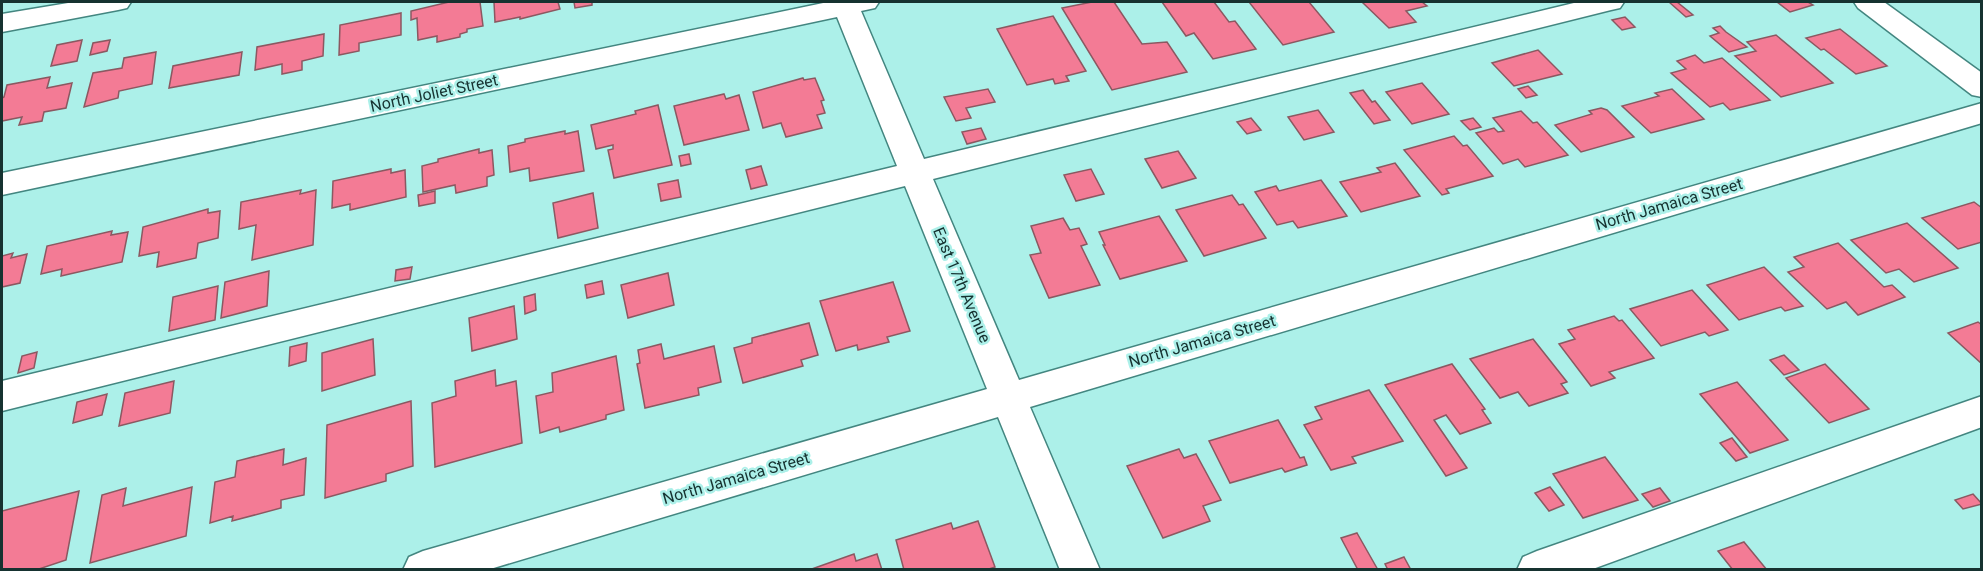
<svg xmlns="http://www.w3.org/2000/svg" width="1983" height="571" viewBox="0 0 1983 571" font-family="Roboto,sans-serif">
	<rect width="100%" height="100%" fill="#acf0e9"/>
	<!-- building -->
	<g fill="#f37b95" stroke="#8b5861" stroke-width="1.5">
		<polygon points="449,2 480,2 483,26 467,29 467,32 460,34 460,37 437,42 437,36 418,40 417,18 411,20 411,11"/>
		<polygon points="494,2 558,2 560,9 520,19 520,17 495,22"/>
		<polygon points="574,2 592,2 592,5 575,8"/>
		<polygon points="1092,2 1114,2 1142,44 1167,42 1187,72 1112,90 1062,8"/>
		<polygon points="1162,2 1214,2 1229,22 1235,21 1256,49 1213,59 1194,33 1186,36"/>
		<polygon points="1249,2 1309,2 1334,32 1283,45"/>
		<polygon points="1362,2 1422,2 1427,6 1406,11 1416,22 1389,28"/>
		<polygon points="1669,2 1677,2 1693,15 1686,17"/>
		<polygon points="1777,2 1808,2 1813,5 1790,12"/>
		<polygon points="401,13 401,35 359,43 359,51 339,55 340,25"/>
		<polygon points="1053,16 1086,71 1066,76 1069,81 1055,84 1053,79 1027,85 997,29"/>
		<polygon points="1625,17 1635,27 1622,30 1612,20"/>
		<polygon points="1720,26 1726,32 1747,47 1729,52 1710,36 1719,33 1713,28"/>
		<polygon points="1840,29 1887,66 1856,74 1824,49 1821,50 1806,38"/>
		<polygon points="324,34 323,56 302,61 302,70 282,74 282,64 255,70 257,47"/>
		<polygon points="1776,35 1833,83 1781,97 1735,56 1756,51 1747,42"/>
		<polygon points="82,40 77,61 51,66 57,45"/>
		<polygon points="110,40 107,51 90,55 93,43"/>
		<polygon points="1538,50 1562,74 1514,86 1492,63"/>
		<polygon points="156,52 152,84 119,91 118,98 84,107 93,73 122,68 124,58"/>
		<polygon points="242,52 239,75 169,88 173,66"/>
		<polygon points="1695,55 1704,63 1722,58 1770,100 1730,110 1723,103 1710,107 1671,73 1686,69 1677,61"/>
		<polygon points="50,77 47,88 72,83 66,108 44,112 42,121 19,125 22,117 2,121 2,98 4,97 7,85"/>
		<polygon points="803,78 804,80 815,78 824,100 821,101 825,113 817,115 822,128 786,137 781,123 763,128 753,92"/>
		<polygon points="1422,83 1449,114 1412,124 1386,92"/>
		<polygon points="1528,86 1537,95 1526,98 1518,89"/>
		<polygon points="988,89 995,102 966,108 971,118 956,121 944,97"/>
		<polygon points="1672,89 1704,119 1651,133 1622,106 1659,96 1655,93"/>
		<polygon points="1363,90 1372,102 1375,101 1390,120 1374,124 1350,93"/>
		<polygon points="724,94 726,99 739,95 749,130 684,145 674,106"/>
		<polygon points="658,105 672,165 614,178 608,150 613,149 613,145 596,149 591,125 636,114 635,111"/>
		<polygon points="1601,108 1607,110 1634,137 1581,152 1555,125 1592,114 1589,111"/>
		<polygon points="1318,110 1334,132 1304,140 1288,117"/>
		<polygon points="1521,111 1533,123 1537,122 1568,155 1525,167 1518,159 1503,164 1476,133 1494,128 1498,132 1504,131 1493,118"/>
		<polygon points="1251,118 1261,130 1247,134 1237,122"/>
		<polygon points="1473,118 1481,127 1470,130 1461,121"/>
		<polygon points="981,128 986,139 967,144 962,132"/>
		<polygon points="565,131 565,134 578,131 584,171 530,181 529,168 510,172 508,146 525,142 525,139"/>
		<polygon points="1454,136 1463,146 1467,145 1493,176 1446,189 1449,193 1442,195 1404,150"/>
		<polygon points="479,149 479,153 492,150 494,175 487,177 487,186 456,193 455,185 423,192 422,166 438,162 438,159"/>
		<polygon points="1178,151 1196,178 1162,188 1145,159"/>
		<polygon points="689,154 691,164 681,166 679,156"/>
		<polygon points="1395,163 1420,196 1361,212 1340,182 1381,172 1377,168"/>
		<polygon points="761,166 767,185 751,189 746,170"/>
		<polygon points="391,169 391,173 405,170 406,197 350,210 350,204 332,208 333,181"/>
		<polygon points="1091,169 1104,194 1076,201 1064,175"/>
		<polygon points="678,180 681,197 661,201 658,184"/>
		<polygon points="1321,180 1347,216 1298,228 1293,221 1277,225 1255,192 1276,186 1279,191"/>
		<polygon points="301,190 300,194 316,190 313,245 252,260 256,225 239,229 241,202"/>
		<polygon points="435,191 435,203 419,206 418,195"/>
		<polygon points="593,193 598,228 558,238 553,203"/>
		<polygon points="1232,195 1239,205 1243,204 1266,238 1204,256 1176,210"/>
		<polygon points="1974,202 1982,208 1982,242 1958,249 1922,218"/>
		<polygon points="208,209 208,213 220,211 218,238 198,243 196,258 157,267 159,252 139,256 143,227"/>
		<polygon points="1159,216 1187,261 1120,279 1103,245 1105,245 1099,232"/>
		<polygon points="1063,218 1070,230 1079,228 1087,244 1081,246 1100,285 1049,298 1030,255 1041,253 1031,226"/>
		<polygon points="1907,223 1958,268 1914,282 1899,269 1886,273 1851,240"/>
		<polygon points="112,231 111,235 128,232 122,262 61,276 62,269 41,274 47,246"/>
		<polygon points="1838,243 1884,287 1892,285 1905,297 1858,315 1846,302 1827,309 1788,272 1804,267 1794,257"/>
		<polygon points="13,253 11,258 27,254 20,283 2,287 2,256"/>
		<polygon points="412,267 410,279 395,281 396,270"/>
		<polygon points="1764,267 1803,306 1785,311 1781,307 1739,320 1707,285"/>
		<polygon points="269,271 267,306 221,318 225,282"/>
		<polygon points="668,273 674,305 628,318 621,285"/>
		<polygon points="602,281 604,294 587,298 585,285"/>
		<polygon points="893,282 910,331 887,337 889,342 858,350 857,345 836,351 820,301"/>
		<polygon points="218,286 215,320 169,331 173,297"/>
		<polygon points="1692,290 1728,330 1709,336 1705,332 1661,346 1630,309"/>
		<polygon points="535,294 536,310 525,314 524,297"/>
		<polygon points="514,306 517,339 472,351 469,318"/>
		<polygon points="1614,316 1619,321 1622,320 1654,358 1609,372 1615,378 1591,386 1559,344 1575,339 1568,330"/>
		<polygon points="1978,322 1982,325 1982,364 1948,333"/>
		<polygon points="809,323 818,355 801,360 803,366 743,383 734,348 752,343 752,338"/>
		<polygon points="373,339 375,375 322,391 322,353"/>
		<polygon points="1533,339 1567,382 1561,384 1568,393 1529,406 1518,392 1500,398 1470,359"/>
		<polygon points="307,343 306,361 289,366 290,347"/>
		<polygon points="661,344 664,359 714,346 721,382 698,388 699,395 645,408 637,364 640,363 638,350"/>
		<polygon points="37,352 34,368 18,373 22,356"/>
		<polygon points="1784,355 1799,370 1784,375 1770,360"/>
		<polygon points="616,356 624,410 606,415 606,419 560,432 559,427 540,433 536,396 553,392 552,373"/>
		<polygon points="1452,364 1485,409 1482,410 1491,423 1460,434 1446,415 1434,420 1467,468 1446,476 1385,385"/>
		<polygon points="1825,364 1869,409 1829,423 1786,378"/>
		<polygon points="495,370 496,386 516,381 522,443 435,467 432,403 456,396 455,381"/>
		<polygon points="174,381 170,413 119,426 125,393"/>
		<polygon points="1737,382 1788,440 1750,453 1700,394"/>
		<polygon points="1369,390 1403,441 1352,457 1356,463 1331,470 1304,425 1322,419 1315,407"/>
		<polygon points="107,394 102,415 73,423 77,402"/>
		<polygon points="411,401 413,466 386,474 386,481 325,498 327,425"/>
		<polygon points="1278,420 1300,458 1304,457 1307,465 1285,472 1282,468 1230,483 1209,441"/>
		<polygon points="1732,438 1747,457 1736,461 1720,443"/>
		<polygon points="284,449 283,465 306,458 304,495 281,500 281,508 232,521 233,516 210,523 215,482 235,477 237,461"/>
		<polygon points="1179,449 1184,458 1196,454 1221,500 1203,506 1210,521 1163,538 1127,466"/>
		<polygon points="1605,457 1638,500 1583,518 1553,474"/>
		<polygon points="192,487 186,536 90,563 102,495 126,488 123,506"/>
		<polygon points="1550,487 1564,505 1549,511 1535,493"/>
		<polygon points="1660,488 1670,501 1653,507 1642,494"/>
		<polygon points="79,491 66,560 36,570 2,570 2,511"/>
		<polygon points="1973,494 1982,504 1963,509 1955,500"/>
		<polygon points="978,521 995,567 986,570 904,570 896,540 951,523 953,529"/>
		<polygon points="1357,533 1378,570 1358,570 1341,538"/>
		<polygon points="1744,542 1767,570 1733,570 1718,551"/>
		<polygon points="854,554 856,561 877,554 882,570 809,570"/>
		<polygon points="1404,557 1411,570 1388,570 1385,564"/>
	</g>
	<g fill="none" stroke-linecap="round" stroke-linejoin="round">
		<defs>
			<g id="minor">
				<polygon points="74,2 131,2 127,8 118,10 2,32 2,14"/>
				<polygon points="828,2 879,2 875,8 861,11 924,159 1578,2 1624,2 1620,8 1611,10 933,179 1019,380 1982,103 1982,123 1030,407 1100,570 1060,570 998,417 487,570 403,570 409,557 423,551 987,389 905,186 2,411 2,381 897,166 837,17 2,195 2,173"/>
				<polygon points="1854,2 1884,2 1982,73 1982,97 1972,95 1858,8"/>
				<polygon points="1982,396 1982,427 1590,570 1517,570 1523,557 1537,551"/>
			</g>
		</defs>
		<!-- minor casing -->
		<use href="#minor" stroke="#438680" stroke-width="3"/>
		<!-- minor -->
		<use href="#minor" fill="#fff" fill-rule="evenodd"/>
	</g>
	<g text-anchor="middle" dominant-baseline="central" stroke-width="5" stroke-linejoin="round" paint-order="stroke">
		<!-- street labels -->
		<g font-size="16" fill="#163230" stroke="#acf0e9">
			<text transform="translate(434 93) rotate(-12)">North Joliet Street</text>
			<text transform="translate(1669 204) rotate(-16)">North Jamaica Street</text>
			<text transform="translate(962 285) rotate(67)">East 17th Avenue</text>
			<text transform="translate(1202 341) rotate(-16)">North Jamaica Street</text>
			<text transform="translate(736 478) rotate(-16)">North Jamaica Street</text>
		</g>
	</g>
	<!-- border -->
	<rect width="1983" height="571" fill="none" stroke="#163230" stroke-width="6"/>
</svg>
